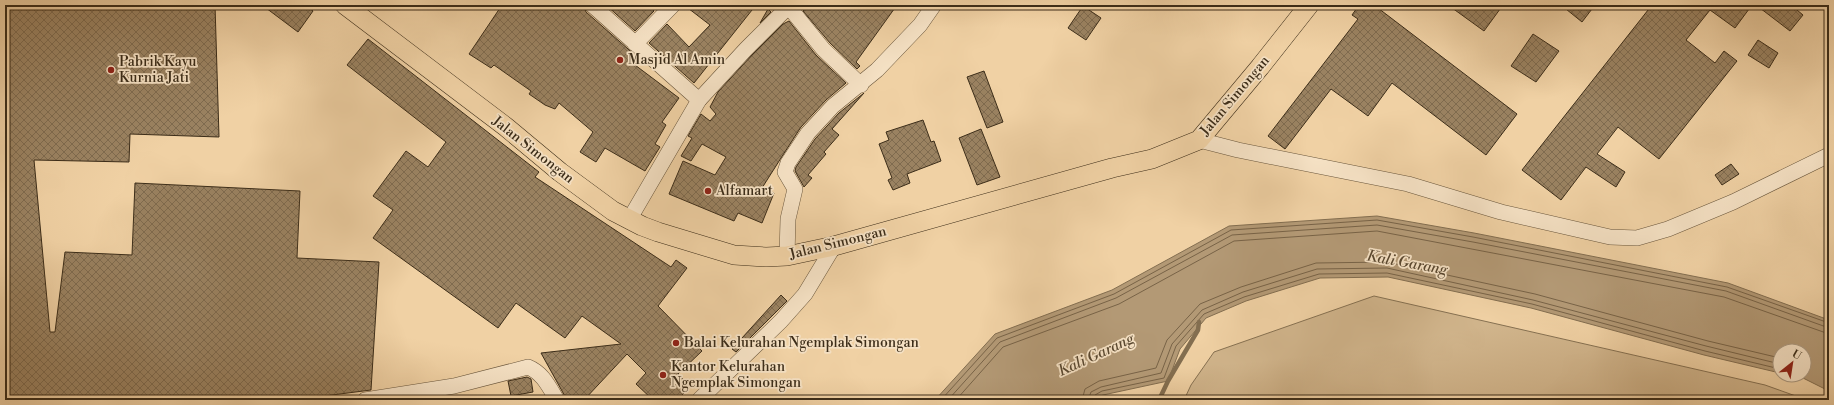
<svg xmlns="http://www.w3.org/2000/svg" width="1834" height="405" viewBox="0 0 1834 405" font-family="'Libre Bodoni',serif">
	<defs>
		<pattern id="building-cross-hatch" width="8" height="8" patternUnits="userSpaceOnUse"><rect width="8" height="8" fill="#9a8261"/><path d="M0 0l8 8M0 8l8-8" fill="none" stroke="#7f6b4f"/></pattern>
	</defs>
	<rect width="100%" height="100%" fill="#f0d1a4"/>
	<filter id="stains"><feTurbulence type="fractalNoise" baseFrequency=".005" numOctaves="4"/><feColorMatrix values="0 0 0 0 .2 0 0 0 0 .09 0 0 0 0 .02 0 0 0 .5 -.17"/></filter>
	<radialGradient id="worn" r=".72"><stop offset=".6" stop-color="#630" stop-opacity="0"/><stop offset="1" stop-color="#630" stop-opacity=".3"/></radialGradient>
	<!-- green -->
	<polygon fill="#d1b58c" stroke="#867152" points="1374,296 1765,385 1807,400 1184,400 1191,385 1214,352"/>
	<!-- water -->
	<polygon fill="#b39975" stroke="#836e50" points="1377,216 1474,233 1728,283 1829,320 1829,391 1803,378 1789,375 1804,375 1804,351 1780,351 1780,373 1704,355 1531,308 1388,277 1320,278 1246,301 1206,318 1180,349 1168,381 1103,395 1093,400 935,400 995,334 1112,290 1229,226"/>
	<g fill="none" stroke-linecap="round" stroke-linejoin="round">
		<!-- shore -->
		<g stroke="#786347" stroke-width="1">
			<polyline points="941,400 997,338 1114,294 1231,230 1377,220 1473,237 1727,287 1829,323"/>
			<polyline points="948,400 1000,342 1116,298 1232,235 1377,225 1473,242 1726,291 1829,328"/>
			<polyline points="956,400 1003,347 1119,304 1234,241 1377,231 1724,297 1829,334"/>
			<polyline points="1082,400 1085,389 1099,381 1156,368 1167,340 1200,304 1241,287 1316,263 1387,262 1535,294 1708,341 1780,358"/>
			<polyline points="1088,400 1091,392 1101,387 1161,373 1172,344 1202,310 1243,292 1317,269 1387,268 1533,300 1706,346 1780,364"/>
			<polyline points="1093,400 1095,395 1102,391 1164,378 1176,346 1204,314 1244,297 1319,274 1387,273 1532,304 1705,351 1780,369"/>
		</g>
		<!-- stream -->
		<polyline stroke="#836e50" stroke-width="4.5" points="1159,400 1168,381 1198,330 1199,322"/>
	</g>
	<!-- building -->
	<g fill="url(#building-cross-hatch)" stroke="#3c2d19">
		<polygon points="5,5 215,5 219,137 130,134 129,162 34,160 50,332 55,332 65,252 132,255 135,183 300,191 297,258 379,262 371,390 293,400 5,400"/>
		<polygon points="262,5 305,5 313,11 298,32"/>
		<polygon points="502,5 583,5 586,12 636,56 631,62 679,98 662,122 666,125 655,144 660,147 645,171 605,148 596,162 580,152 593,132 559,103 555,109 545,105 529,94 531,91 494,65 491,68 469,54"/>
		<polygon points="606,5 649,5 654,11 635,31"/>
		<polygon points="684,5 756,5 694,83 649,43 667,24 689,47 710,25"/>
		<polygon points="811,5 897,5 856,62 860,66 857,69 830,43 803,11"/>
		<polygon points="1359,5 1374,5 1517,114 1486,155 1392,83 1368,116 1331,89 1285,149 1268,136 1358,19 1352,15"/>
		<polygon points="1448,5 1503,5 1484,31"/>
		<polygon points="1561,5 1595,5 1582,22"/>
		<polygon points="1652,5 1752,5 1735,28 1710,10 1686,40 1715,63 1724,51 1737,61 1659,159 1618,127 1597,154 1625,172 1616,187 1586,167 1561,200 1522,170"/>
		<polygon points="1756,5 1791,5 1803,15 1790,31"/>
		<polygon points="1083,6 1101,18 1086,40 1068,28"/>
		<polygon points="768,9 771,12 760,23"/>
		<polygon points="789,21 816,55 846,83 826,100 801,127 781,158 762,188 774,193 762,223 738,213 734,221 669,194 683,161 715,175 726,157 702,144 691,161 681,156 692,138 688,136 701,114 710,121 716,114 710,107 718,92 752,55 783,24"/>
		<polygon points="1533,34 1559,51 1536,82 1511,66"/>
		<polygon points="368,39 539,172 535,177 671,267 676,260 687,268 658,306 702,351 678,374 690,387 677,400 653,400 636,384 646,373 627,354 584,400 567,400 541,353 621,344 582,316 565,338 516,303 498,328 373,238 393,210 373,196 406,151 428,167 446,142 347,65"/>
		<polygon points="1758,40 1778,53 1769,68 1748,55"/>
		<polygon points="984,71 1003,122 987,128 967,77"/>
		<polygon points="864,93 832,129 839,135 824,152 826,154 808,175 812,178 804,187 795,171 796,167 815,139 839,113"/>
		<polygon points="923,120 931,142 934,141 941,161 907,174 910,183 893,190 888,180 892,178 879,144 889,140 886,132"/>
		<polygon points="981,129 1000,177 977,185 959,138"/>
		<polygon points="1731,164 1739,174 1722,185 1715,175"/>
		<polygon points="781,295 787,301 736,352 732,349"/>
		<polygon points="527,377 531,379 533,392 511,396 508,381"/>
	</g>
	<g fill="none" stroke-linecap="round" stroke-linejoin="round">
		<defs>
			<g id="minor">
				<polyline points="592,5 699,100"/>
				<polyline points="789,7 823,49 861,85"/>
				<polyline points="635,44 673,5"/>
				<polyline points="1199,140 1238,150 1408,184 1501,212 1610,237 1637,238 1668,229 1733,202 1829,155"/>
				<polyline points="629,220 699,100 746,49 790,5"/>
				<polyline points="787,256 788,219 795,189 785,172 788,163 808,133 833,106 877,70 920,25 934,5"/>
				<path d="M365,400L454,386L528,367C543,373 549,387 557,400"/>
				<polyline points="699,400 781,321 805,294 834,246"/>
			</g>
			<polyline id="major" points="345,5 506,127 560,172 613,211 642,226 658,232 734,255 766,257 787,256 834,246 1112,168 1152,159 1199,140 1260,67 1309,5"/>
		</defs>
		<!-- minor casing -->
		<use href="#minor" stroke="#69563c" stroke-width="16"/>
		<!-- major casing -->
		<use href="#major" stroke="#3c2d19" stroke-width="20"/>
		<!-- minor -->
		<use href="#minor" stroke="#f5e1c4" stroke-width="15"/>
		<!-- major -->
		<use href="#major" stroke="#f0d1a4" stroke-width="19"/>
	</g>
	<!-- markers -->
	<g fill="#8f2418" stroke="#f5e1c4" stroke-width="1.5">
		<circle cx="620" cy="60" r="4"/>
		<circle cx="111" cy="70" r="4"/>
		<circle cx="708" cy="191" r="4"/>
		<circle cx="676" cy="343" r="4"/>
		<circle cx="663" cy="375" r="4"/>
	</g>
	<g text-anchor="middle" dominant-baseline="central" stroke-width="3.5" stroke-linejoin="round" paint-order="stroke">
		<!-- poi labels -->
		<g font-size="14" fill="#3c2d19" stroke="#f5e1c4" text-anchor="start">
			<text x="628" y="60">Masjid Al Amin</text>
			<text x="119" y="62">Pabrik Kayu<tspan x="119" dy="16">Kurnia Jati</tspan></text>
			<text x="716" y="191">Alfamart</text>
			<text x="684" y="343">Balai Kelurahan Ngemplak Simongan</text>
			<text x="671" y="367">Kantor Kelurahan<tspan x="671" dy="16">Ngemplak Simongan</tspan></text>
		</g>
		<!-- street labels -->
		<g font-size="14" fill="#3c2d19" stroke="#f5e1c4">
			<text transform="translate(1235 96) rotate(-50)">Jalan Simongan</text>
			<text transform="translate(533 150) rotate(38)">Jalan Simongan</text>
			<text transform="translate(838 243) rotate(-14)">Jalan Simongan</text>
		</g>
		<!-- water labels -->
		<g font-size="15" font-style="italic" fill="#5a4830" stroke="#f5e1c4">
			<text transform="translate(1407 263) rotate(10)">Kali Garang</text>
			<text transform="translate(1096 355) rotate(-25)">Kali Garang</text>
		</g>
	</g>
	<!-- margin -->
	<rect width="1834" height="405" fill="none" stroke="#f0d1a4" stroke-width="20"/>
	<rect x="6" y="6" width="1822" height="393" fill="none" stroke="#3c2d19" stroke-width="2"/>
	<rect x="10" y="10" width="1814" height="385" fill="none" stroke="#3c2d19"/>
	<!-- north arrow -->
	<g transform="translate(1792 363) rotate(30)"><circle r="19" fill="#f5e1c4" stroke="#ab9980"/>
	<path d="M0-3L7 15L0 10L-7 15Z" fill="#8f2418"/>
	<text y="-6" font-size="11" font-weight="bold" text-anchor="middle" fill="#3c2d19">U</text>
	</g>
	<rect width="100%" height="100%" filter="url(#stains)"/>
	<rect width="100%" height="100%" fill="url(#worn)"/>
</svg>
